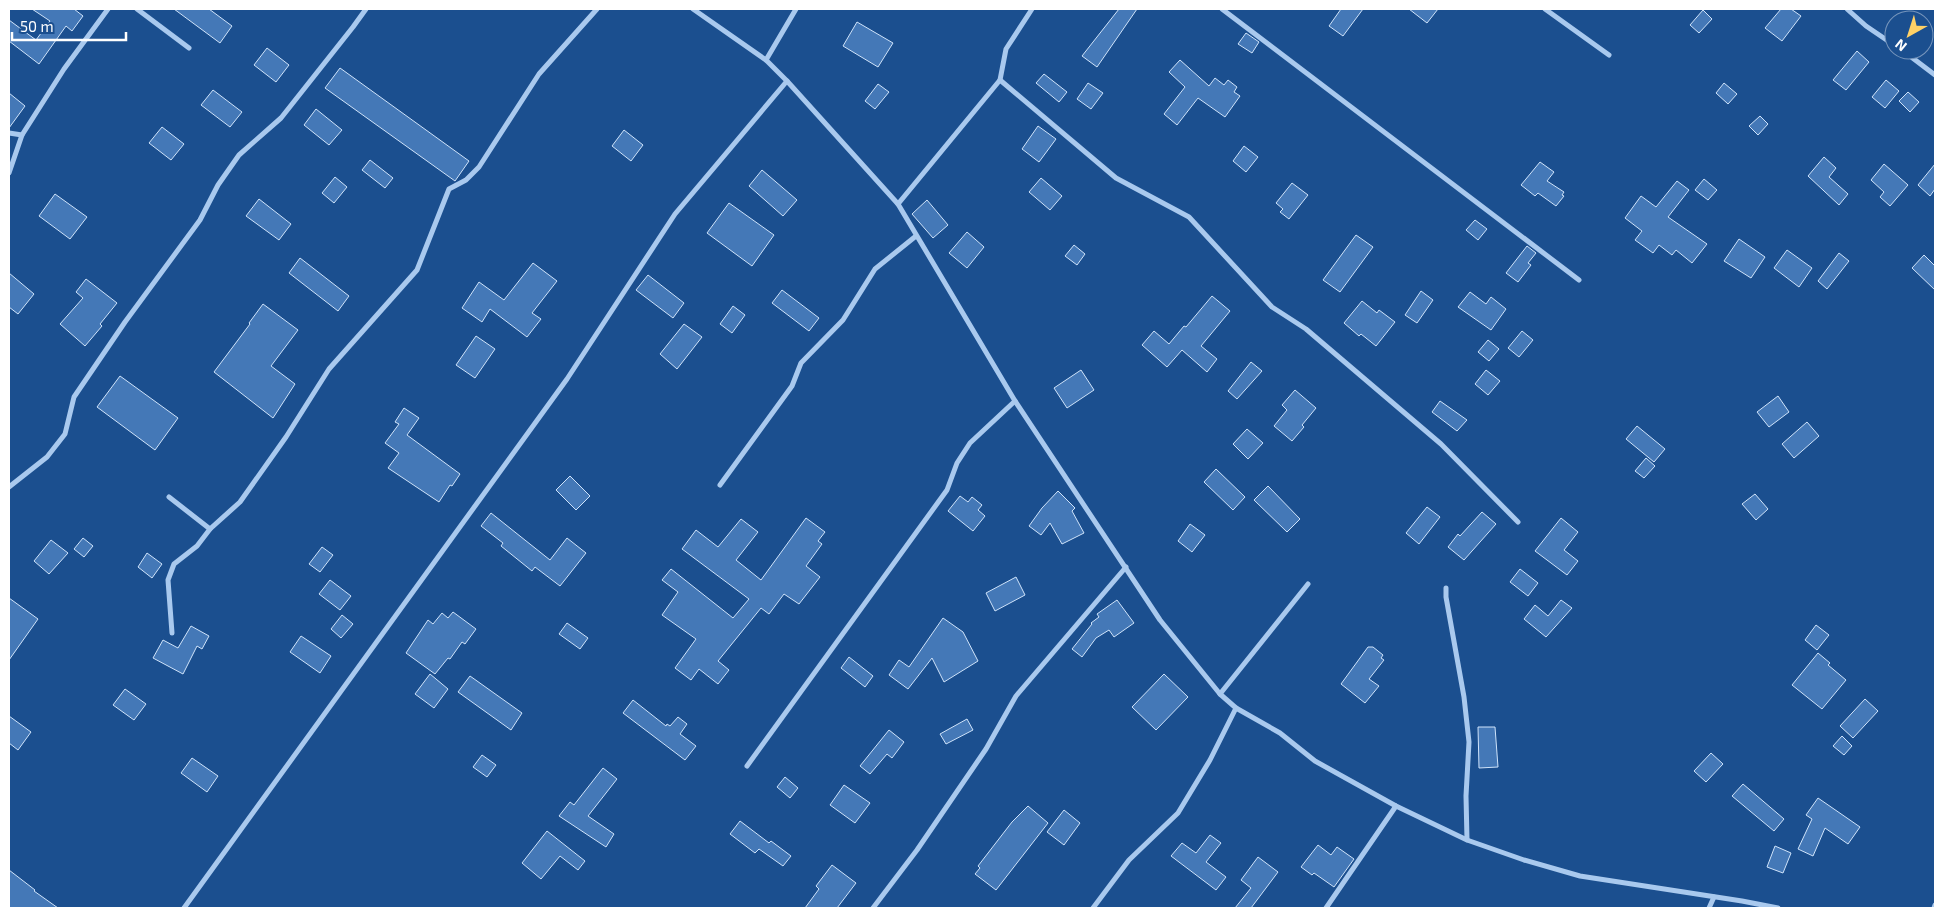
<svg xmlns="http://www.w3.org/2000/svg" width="1944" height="917" viewBox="0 0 1944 917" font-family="'Exo 2',sans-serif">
	<rect width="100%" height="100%" fill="#1b4f8f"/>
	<!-- building -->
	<g fill="#4478b7" stroke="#cfe3fa">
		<polygon points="32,9 74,9 83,16 72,31 66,26 39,64 9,41 9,20 36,40 50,21"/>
		<polygon points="174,9 209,9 232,26 220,43"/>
		<polygon points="1119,9 1137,9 1097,67 1082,56"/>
		<polygon points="1341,9 1363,9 1343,36 1329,26"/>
		<polygon points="1409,9 1438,9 1427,23"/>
		<polygon points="1781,9 1791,9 1801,16 1782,41 1765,28"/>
		<polygon points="1703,10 1712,19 1699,33 1690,25"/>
		<polygon points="857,22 893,43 878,67 843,46"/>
		<polygon points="1246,33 1259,42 1252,53 1238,44"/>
		<polygon points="267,48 289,65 276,82 254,65"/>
		<polygon points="1857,51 1869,62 1846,90 1833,80"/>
		<polygon points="1180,60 1209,86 1215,78 1224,85 1228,80 1237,87 1234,92 1240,96 1225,117 1198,98 1177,125 1164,114 1185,87 1169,72"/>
		<polygon points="340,68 469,161 455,181 325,88"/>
		<polygon points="1044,74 1067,92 1059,102 1036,83"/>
		<polygon points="1886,80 1899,91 1885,108 1872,97"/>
		<polygon points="1088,83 1103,93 1091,109 1077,99"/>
		<polygon points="1724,83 1737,94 1728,104 1716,93"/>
		<polygon points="878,84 889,92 875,109 865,101"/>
		<polygon points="213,90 242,112 230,127 201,105"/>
		<polygon points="1908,92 1919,102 1910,112 1899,101"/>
		<polygon points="9,93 25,106 9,128"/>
		<polygon points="316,109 342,130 329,145 304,125"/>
		<polygon points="1760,116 1768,124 1758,135 1749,126"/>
		<polygon points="1038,126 1056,139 1039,162 1022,149"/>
		<polygon points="162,127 184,144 171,160 149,143"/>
		<polygon points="624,130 643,145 631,161 612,146"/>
		<polygon points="1244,146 1258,157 1246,172 1233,161"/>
		<polygon points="1824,157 1836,168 1829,177 1848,194 1839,205 1808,176"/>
		<polygon points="370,160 393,178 385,188 362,170"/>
		<polygon points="1540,162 1554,172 1547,181 1564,192 1562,195 1564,196 1556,206 1538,193 1535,196 1521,185"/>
		<polygon points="1884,164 1908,185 1890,206 1880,197 1884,192 1871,180"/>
		<polygon points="1935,164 1935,189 1930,196 1918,185"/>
		<polygon points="762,170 797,200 783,216 749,186"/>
		<polygon points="335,177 347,187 334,203 322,193"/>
		<polygon points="1041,178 1062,196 1050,210 1029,192"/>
		<polygon points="1704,179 1717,190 1708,200 1695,190"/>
		<polygon points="1677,181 1689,190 1668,217 1707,244 1692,263 1676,250 1672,255 1659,245 1653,253 1635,240 1642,231 1625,218 1641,196 1656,207"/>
		<polygon points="1292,183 1308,195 1289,219 1280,212 1283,209 1276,203"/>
		<polygon points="55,194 87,217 70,239 39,216"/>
		<polygon points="259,199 291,224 279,240 246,216"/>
		<polygon points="927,200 948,225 933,238 912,214"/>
		<polygon points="729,203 774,235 752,266 707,233"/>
		<polygon points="1475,220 1487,229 1478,240 1466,230"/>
		<polygon points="967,232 984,247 967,268 949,253"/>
		<polygon points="1356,235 1373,247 1340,292 1323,280"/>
		<polygon points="1739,239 1765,257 1751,278 1724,261"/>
		<polygon points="1074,245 1085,254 1077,265 1065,256"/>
		<polygon points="1527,246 1536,253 1528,263 1531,265 1518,282 1506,273"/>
		<polygon points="1787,250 1812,268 1799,287 1774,268"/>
		<polygon points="1839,253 1849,261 1827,289 1818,281"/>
		<polygon points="1924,255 1935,266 1935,290 1912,268"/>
		<polygon points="300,258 349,296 338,311 289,273"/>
		<polygon points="533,263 557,281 532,313 541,319 527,337 490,309 482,322 462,308 479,282 504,300"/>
		<polygon points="9,273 34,294 18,314 9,307"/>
		<polygon points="648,275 684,303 673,318 636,290"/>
		<polygon points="86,279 117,303 100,324 102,326 85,346 60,324 83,298 76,292"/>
		<polygon points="782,290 819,318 809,331 772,303"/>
		<polygon points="1421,291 1433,300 1417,323 1405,315"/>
		<polygon points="1470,292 1486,304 1491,297 1506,309 1491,330 1458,307"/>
		<polygon points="1212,296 1230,311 1201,346 1217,359 1207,372 1182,350 1167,367 1142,345 1154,331 1169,344 1184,326 1186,327"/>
		<polygon points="1362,301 1377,313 1379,310 1395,322 1376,346 1361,334 1359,336 1344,323"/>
		<polygon points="263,304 298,330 271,366 295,384 273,418 214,372 250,324 249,323"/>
		<polygon points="733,306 745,315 732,333 720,324"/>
		<polygon points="684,324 702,337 677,369 660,354"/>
		<polygon points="1522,331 1533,340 1519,357 1508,348"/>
		<polygon points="476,336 495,349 475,378 456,365"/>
		<polygon points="1488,340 1499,349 1489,361 1478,352"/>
		<polygon points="1251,362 1262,371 1237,399 1228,391"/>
		<polygon points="1081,370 1094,390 1067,408 1054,388"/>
		<polygon points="1486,370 1500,381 1488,395 1475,384"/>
		<polygon points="120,376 178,418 155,450 97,407"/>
		<polygon points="1295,390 1316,408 1302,425 1304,427 1292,441 1274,426 1287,410 1282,405"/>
		<polygon points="1778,396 1789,412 1769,427 1757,412"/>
		<polygon points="1440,401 1467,420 1457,431 1432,412"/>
		<polygon points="404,408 419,418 407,435 460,474 452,486 450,485 439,502 388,468 399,453 385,443 399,424 395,422"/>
		<polygon points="1807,422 1819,436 1794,458 1782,444"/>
		<polygon points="1637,426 1665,449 1654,462 1626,439"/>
		<polygon points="1247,429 1263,443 1248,459 1233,444"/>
		<polygon points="1646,458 1655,466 1644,478 1635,471"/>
		<polygon points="1216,469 1245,497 1233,510 1204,482"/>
		<polygon points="570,476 590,496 576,510 556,490"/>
		<polygon points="1268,486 1300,519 1287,532 1254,500"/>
		<polygon points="1058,491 1075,508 1072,511 1084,533 1062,544 1050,523 1041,535 1029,526 1042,508"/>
		<polygon points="1755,494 1768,509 1756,520 1742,504"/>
		<polygon points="960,496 968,502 972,497 982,505 978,510 985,516 973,531 948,511"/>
		<polygon points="1427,507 1440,517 1419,544 1406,533"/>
		<polygon points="1482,512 1496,524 1464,560 1448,547 1458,534 1460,536"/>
		<polygon points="491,513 550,560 567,538 586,553 560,586 535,567 532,571 501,546 503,543 481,526"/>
		<polygon points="806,518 825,532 818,541 822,544 806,566 820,577 799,604 784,594 769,614 761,608 718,661 729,670 718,684 699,669 691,680 675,668 696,639 662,615 678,592 662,580 671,569 733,618 749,599 682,549 696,530 718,547 741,519 758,532 736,560 761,580"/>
		<polygon points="1561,518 1578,532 1564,550 1578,561 1567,575 1535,551"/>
		<polygon points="1190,524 1205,535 1192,552 1178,541"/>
		<polygon points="83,538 93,546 84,557 74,549"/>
		<polygon points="51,540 68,553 49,574 34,561"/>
		<polygon points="322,547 333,555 320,572 309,564"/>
		<polygon points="147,553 162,564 152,578 138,567"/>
		<polygon points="1520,569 1538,583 1528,596 1510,582"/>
		<polygon points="1016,577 1025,595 995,611 986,593"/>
		<polygon points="330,580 351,596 340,610 319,594"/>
		<polygon points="9,598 38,619 9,660"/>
		<polygon points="1117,600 1134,623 1114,637 1109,630 1096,638 1082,657 1072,649 1092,624 1091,623 1099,617 1097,614"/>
		<polygon points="1561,600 1572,608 1546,637 1524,619 1535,605 1548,616"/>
		<polygon points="453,612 476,629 465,644 462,642 450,659 448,658 435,674 406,653 428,620 433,624 442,613 448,618"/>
		<polygon points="342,615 353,624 341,638 331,629"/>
		<polygon points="943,618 963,632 978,661 944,682 932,658 908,689 889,675 899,660 909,667"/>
		<polygon points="567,623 588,638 580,649 559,634"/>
		<polygon points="1816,625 1829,635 1817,650 1805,640"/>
		<polygon points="191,626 209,636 202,649 197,646 183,674 153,658 163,640 178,648"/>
		<polygon points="301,636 331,656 320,673 290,652"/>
		<polygon points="1368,647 1373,647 1383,655 1381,658 1384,660 1369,679 1379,686 1365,703 1341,684"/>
		<polygon points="1818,653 1830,663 1828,665 1846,680 1822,709 1792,685"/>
		<polygon points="849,657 873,676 865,687 841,668"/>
		<polygon points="430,674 448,689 434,708 415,694"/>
		<polygon points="1164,674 1188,697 1156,730 1132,707"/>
		<polygon points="470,676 522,713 511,730 458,692"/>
		<polygon points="125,689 146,704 134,720 113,705"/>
		<polygon points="1865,699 1878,711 1853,738 1840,726"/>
		<polygon points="633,700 666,726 667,724 670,726 678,717 687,724 680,734 696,746 685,760 623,713"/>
		<polygon points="9,716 31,732 18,750 9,743"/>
		<polygon points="967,719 973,730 946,744 940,734"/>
		<polygon points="1478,727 1495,727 1498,767 1479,768"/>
		<polygon points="889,730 904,742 892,758 887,754 870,774 860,766"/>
		<polygon points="1842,736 1852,746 1844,755 1833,746"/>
		<polygon points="1711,753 1723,764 1706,782 1694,771"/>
		<polygon points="482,755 496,765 487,777 473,767"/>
		<polygon points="192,758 218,776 207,792 181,773"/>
		<polygon points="603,768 617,779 588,816 614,834 606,847 559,816 570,802 574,805"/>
		<polygon points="785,777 798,788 790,798 777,787"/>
		<polygon points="1743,784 1784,819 1774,831 1732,796"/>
		<polygon points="844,785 870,803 855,823 830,805"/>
		<polygon points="1818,798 1860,827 1848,844 1825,828 1813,856 1798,849 1812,819 1806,815"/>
		<polygon points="1028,806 1048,823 996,890 975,874 980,868 978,866 1012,822"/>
		<polygon points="1064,810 1080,823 1064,845 1047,832"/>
		<polygon points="740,821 769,843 771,841 791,856 783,866 759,849 755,853 730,834"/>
		<polygon points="547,831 585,861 578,870 560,856 541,879 522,863"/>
		<polygon points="1210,835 1221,843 1206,862 1226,877 1216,890 1171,856 1182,843 1196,853"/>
		<polygon points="1318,845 1331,855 1337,847 1354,859 1334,887 1314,873 1312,875 1301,867"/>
		<polygon points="1775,846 1791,853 1783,873 1767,867"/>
		<polygon points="1258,857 1278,872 1251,908 1235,908 1251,888 1241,880"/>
		<polygon points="832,865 856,883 837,908 805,908 819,889 816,886"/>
		<polygon points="9,870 35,890 34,891 58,908 9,908"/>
	</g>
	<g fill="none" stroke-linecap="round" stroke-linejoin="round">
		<!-- minor -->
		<g stroke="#a9c9ee" stroke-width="5">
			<polyline points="137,9 189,48"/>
			<polyline points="693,9 766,60 787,81 898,204 1015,401 1160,620 1220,694 1236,708 1280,733 1315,761 1396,806 1467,840 1524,860 1580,876 1742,901 1778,908"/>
			<polyline points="1222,9 1579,280"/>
			<polyline points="1545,9 1609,55"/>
			<polyline points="1847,9 1866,26 1894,45"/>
			<polyline points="1902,50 1935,75"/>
			<polyline points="766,60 796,9"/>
			<polyline points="1000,80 1116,178 1189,217 1272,307 1306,329 1441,444 1518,522"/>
			<polyline points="9,133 22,135"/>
			<polyline points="9,173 22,135 64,69 108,9"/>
			<polyline points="898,204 1000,80 1006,49 1032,9"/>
			<polyline points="720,485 792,386 801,363 843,320 875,269 916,236"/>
			<polyline points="9,487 47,457 65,434 74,397 125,322 200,220 218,185 239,155 281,118 353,27 366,9"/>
			<polyline points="169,497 210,529"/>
			<polyline points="1446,588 1446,597 1464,697 1469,742 1466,796 1467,840"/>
			<polyline points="172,633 168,580 174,564 197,546 210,529 240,502 286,437 329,369 417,270 449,189 466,180 479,167 539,74 597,9"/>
			<polyline points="1220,694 1308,584"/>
			<polyline points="747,766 947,490 957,463 970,443 1015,401"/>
			<polyline points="184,908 567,379 675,214 787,81"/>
			<polyline points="873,908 917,850 986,749 1016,696 1126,567"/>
			<polyline points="1093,908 1129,860 1178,813 1210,760 1236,708"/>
			<polyline points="1326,908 1396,806"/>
			<polyline points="1709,908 1714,897"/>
			<polyline points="1934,908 1935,905"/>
		</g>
	</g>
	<!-- border -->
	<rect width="1944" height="917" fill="none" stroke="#ffffff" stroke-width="20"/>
	<!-- north arrow -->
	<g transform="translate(1909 35) rotate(219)"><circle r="24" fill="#1b4f8f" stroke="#7695bc"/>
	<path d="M0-4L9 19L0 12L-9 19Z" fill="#ffd166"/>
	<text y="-8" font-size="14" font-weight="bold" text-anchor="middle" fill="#ffffff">N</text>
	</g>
	<!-- scale -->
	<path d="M12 32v8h114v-8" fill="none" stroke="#ffffff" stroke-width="2.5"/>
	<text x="20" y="32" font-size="15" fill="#ffffff" stroke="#1b4f8f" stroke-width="4" paint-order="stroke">50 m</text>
</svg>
